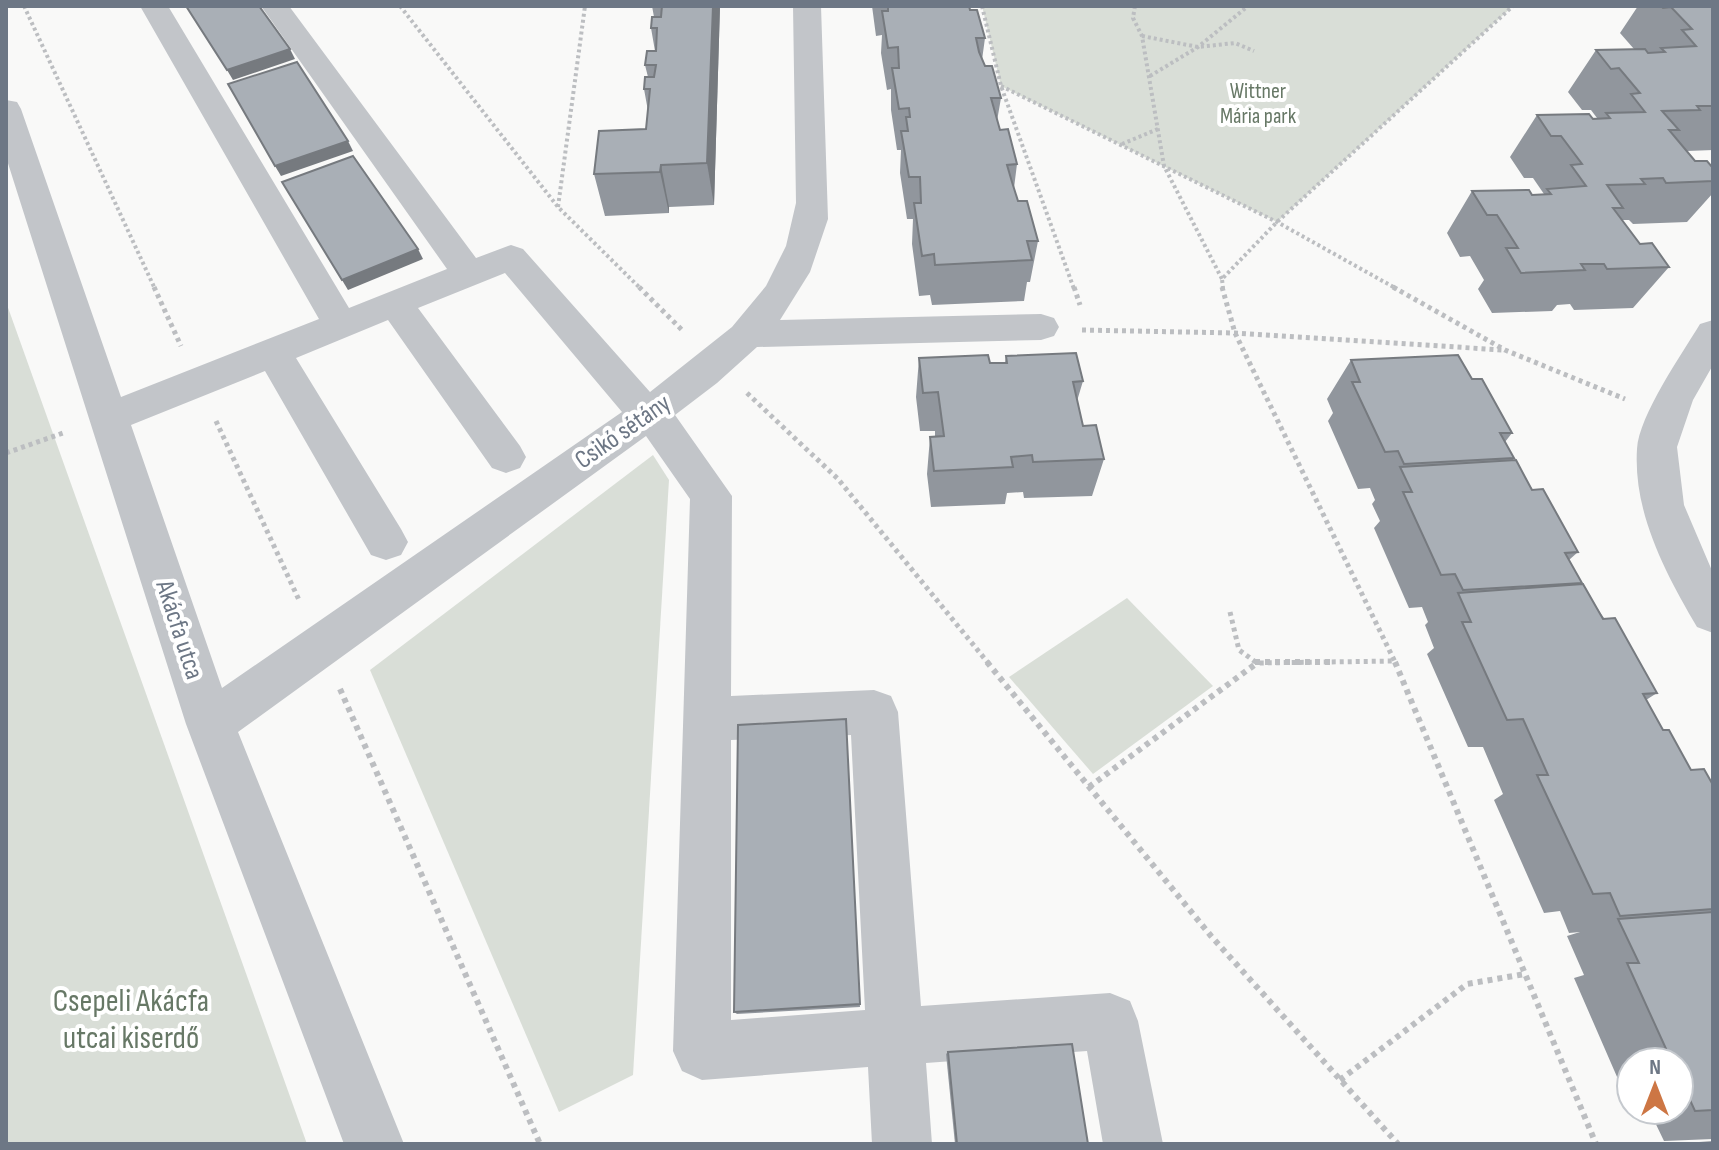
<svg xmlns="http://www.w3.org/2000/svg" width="1719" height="1150" viewBox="0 0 1719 1150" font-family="'Sofia Sans Condensed',sans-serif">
	<rect width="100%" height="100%" fill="#f9f9f8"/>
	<!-- green -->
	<g fill="#d9ded7">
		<polygon points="982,6 1513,6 1277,222 1001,86"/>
		<polygon points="6,302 307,1144 6,1144"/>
		<polygon points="653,455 669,480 633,1075 559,1112 370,670"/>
		<polygon points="1127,598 1213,686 1093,774 1009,677"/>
	</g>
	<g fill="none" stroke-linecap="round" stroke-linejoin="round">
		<!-- path-far2 -->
		<g stroke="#bcbec1" stroke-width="4" stroke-dasharray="3 3" stroke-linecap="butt">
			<polyline points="24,6 155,289"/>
			<polyline points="400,6 558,207 641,289"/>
			<polyline points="982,6 1001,86 1074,289"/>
			<polyline points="1135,6 1133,18 1142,36 1164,166 1222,279"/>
			<polyline points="1142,36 1198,47 1235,43 1254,51"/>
			<polyline points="1150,76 1198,47 1248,6"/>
			<polyline points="1001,86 1277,222 1397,289"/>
			<polyline points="1122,144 1158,129"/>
			<polyline points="558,207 585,6"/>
			<polyline points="1223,289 1222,279 1277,222 1513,6"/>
		</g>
		<!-- path-far1 -->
		<g stroke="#bcbec1" stroke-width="5" stroke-dasharray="4 4" stroke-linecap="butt">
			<polyline points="154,287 181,346"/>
			<polyline points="639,287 682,330"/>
			<polyline points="1074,287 1080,305"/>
			<polyline points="1222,287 1235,333 1396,664"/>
			<polyline points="1393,287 1505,350 1625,399"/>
			<polyline points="1082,330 1235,333 1503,350"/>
			<polyline points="747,393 838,479 989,664"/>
			<polyline points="216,421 299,600"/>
			<polyline points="6,453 66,432"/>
			<polyline points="1230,612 1239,650 1257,663 1395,661"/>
		</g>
		<!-- path -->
		<g stroke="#bcbec1" stroke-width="6" stroke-dasharray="5 5" stroke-linecap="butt">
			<polyline points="987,662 1211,936 1398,1144"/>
			<polyline points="1255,662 1335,662"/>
			<polyline points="1395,662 1596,1144"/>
			<polyline points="340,689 540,1144"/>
			<polyline points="1089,787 1257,663"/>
			<polyline points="1340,1080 1467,984 1525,974"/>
		</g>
		<!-- minor -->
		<g fill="#c2c5c9" fill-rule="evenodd">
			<path d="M140,6H168L349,308L447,269L261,6H289L476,258L511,245L523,249L650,392L732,327L766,286L786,246L796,203L793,6H821L828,219L810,272L780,320L1041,314L1054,318L1059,327L1054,336L1041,340L757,347L717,383L675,415L732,496L731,696L874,690L891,696L898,712L921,1006L1110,993L1130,1001L1138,1021L1163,1144H1103L1087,1051L926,1063L932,1144H872L868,1067L702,1080L682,1071L673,1051L690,499L646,436L238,732L404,1144H344L186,724L6,157V100L17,102L21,109L121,397L319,319ZM505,273L622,412L222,688L131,425L265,371L371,555L386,560L401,555L408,542L401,529L296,358L388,320L492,468L506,473L520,468L526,457L520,446L418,308ZM851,735L865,1010L731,1020V740Z"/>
			<path d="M1713,320V365L1693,400L1677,447L1684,505L1713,573V633L1697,627C1666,574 1633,513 1637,449C1639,415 1682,354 1700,324Z"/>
		</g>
	</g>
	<!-- wall -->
	<g fill="#91969d">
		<polygon points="652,6 720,6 714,205 669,207 669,213 605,216 594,174 646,129 648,111 644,89 648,77 645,65 655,51 651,28 654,17"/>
		<polygon points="872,6 969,6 985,38 982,60 1001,98 997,121 1000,130 1017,164 1014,188 1018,201 1038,241 1030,282 1027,282 1024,301 932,305 930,295 919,296 912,244 913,219 907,219 900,173 901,150 897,150 891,110 891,89 887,90 881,53 882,35 876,36"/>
		<polygon points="1638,6 1713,6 1713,150 1687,151 1695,161 1713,168 1713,193 1687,222 1633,224 1629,220 1622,220 1640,244 1669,267 1633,308 1574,310 1570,304 1557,305 1552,311 1492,313 1478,289 1484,280 1470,256 1460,257 1447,233 1472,191 1532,195 1544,194 1533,178 1524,178 1510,157 1537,115 1597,118 1591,110 1582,110 1568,92 1596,50 1634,49 1620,33"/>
		<polygon points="1006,356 1083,381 1077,401 1083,426 1104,459 1092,496 1024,498 1023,492 1007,493 1005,504 931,507 927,474 930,437 935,437 935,431 920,431 916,397 919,358 990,363 1005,363"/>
		<polygon points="1351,360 1472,379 1512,433 1505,442 1514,458 1512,461 1578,552 1569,560 1582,583 1580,584 1657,693 1646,700 1663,730 1691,770 1713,785 1713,1139 1664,1141 1651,1114 1634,1116 1631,1110 1679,1110 1679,1062 1631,1062 1631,1109 1574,978 1584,975 1567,936 1580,932 1569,933 1560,911 1544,913 1494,800 1503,794 1483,747 1468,747 1427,654 1434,648 1425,625 1428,622 1422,607 1409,608 1374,528 1380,521 1372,504 1375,500 1370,488 1358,489 1328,421 1333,413 1327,399"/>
		<polygon points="846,719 860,1007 737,1014 734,1012"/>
		<polygon points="948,1052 1088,1144 955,1144 946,1054"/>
		<polygon points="1713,1141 1713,1144 1671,1144"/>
	</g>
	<!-- shaded-wall -->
	<g fill="#767a7f">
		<polygon points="713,6 720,6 714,205 707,163"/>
		<polygon points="290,49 295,59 233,80 227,70"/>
		<polygon points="348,141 353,151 281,176 275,166"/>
		<polygon points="661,165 669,207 669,213 660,172"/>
		<polygon points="418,249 423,259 348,290 342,280"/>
	</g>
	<!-- building -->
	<g fill="#a9afb6" stroke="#767a7f" stroke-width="2">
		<polygon points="186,6 259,6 290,49 227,70"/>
		<polygon points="662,6 713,6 707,163 661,165 660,172 594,174 599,131 646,129 650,89 644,89 645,77 654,77 656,65 645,65 647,51 656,51 657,28 651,28 652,17 661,17"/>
		<polygon points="888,6 969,6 970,10 977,10 985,38 976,38 979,52 985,66 992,66 1001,98 991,98 1000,130 1008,129 1017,164 1007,165 1012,182 1018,201 1027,201 1038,241 1027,241 1032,260 935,265 934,254 922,256 914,203 921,203 920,177 909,177 901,131 908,131 906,117 910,117 909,108 899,109 892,68 899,68 898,47 888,48 882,11 888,11"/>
		<polygon points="1661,6 1713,6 1713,106 1697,106 1700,110 1662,111 1679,130 1669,130 1695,161 1707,161 1713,168 1713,181 1666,183 1663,178 1641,179 1645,184 1607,185 1623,208 1613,208 1640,244 1652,243 1669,267 1607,269 1604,264 1581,264 1585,270 1521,273 1506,248 1518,248 1497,215 1487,215 1472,191 1529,190 1532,195 1551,194 1547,189 1586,186 1571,165 1582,164 1561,136 1551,136 1537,115 1589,114 1593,119 1610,118 1606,113 1645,112 1631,94 1640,93 1619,68 1611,69 1596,50 1645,49 1648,53 1665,52 1661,48 1696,46 1682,30 1692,29 1671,7 1663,8"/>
		<polygon points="297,62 348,141 275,166 228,84"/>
		<polygon points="353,156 418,249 342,280 282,182"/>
		<polygon points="1076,353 1083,381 1073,382 1083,426 1096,425 1104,459 1033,462 1032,455 1011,457 1013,467 934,471 930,437 944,436 938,392 923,393 919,358 988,355 990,363 1007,363 1006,356"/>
		<polygon points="1458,355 1472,379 1482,379 1512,433 1500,433 1514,458 1404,464 1398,451 1385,452 1352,382 1360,382 1351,360"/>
		<polygon points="1516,460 1532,490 1543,489 1578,552 1565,553 1582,583 1463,590 1455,574 1441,575 1403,492 1412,492 1400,467"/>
		<polygon points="1583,584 1603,619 1615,618 1657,693 1643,694 1663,730 1669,730 1691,770 1704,769 1713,785 1713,909 1620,916 1610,893 1593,894 1537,775 1548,775 1523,719 1507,720 1462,622 1471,622 1458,593"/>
		<polygon points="846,719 860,1004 734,1012 738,725"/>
		<polygon points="1713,912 1713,1110 1695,1111 1679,1076 1679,1062 1672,1062 1627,963 1639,963 1618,919"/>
		<polygon points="1072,1044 1088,1144 957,1144 948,1052"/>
	</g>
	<g text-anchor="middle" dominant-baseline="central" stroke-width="8" stroke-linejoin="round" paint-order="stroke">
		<!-- far-park labels -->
		<g font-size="22" fill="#677866" stroke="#fff">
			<text x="1258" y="91">Wittner<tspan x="1258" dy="25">Mária park</tspan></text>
		</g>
		<!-- street labels -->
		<g font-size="26" fill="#6d7785" stroke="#fff">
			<text transform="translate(623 432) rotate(-35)">Csikó sétány</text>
			<text transform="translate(179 630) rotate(72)">Akácfa utca</text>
		</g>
		<!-- near-park labels -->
		<g font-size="32" fill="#677866" stroke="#fff">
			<text x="131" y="1001">Csepeli Akácfa<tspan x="131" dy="37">utcai kiserdő</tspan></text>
		</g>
	</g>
	<!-- border -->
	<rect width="1719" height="1150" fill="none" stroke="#6d7785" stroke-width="16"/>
	<!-- north arrow -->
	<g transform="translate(1655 1086)"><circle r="38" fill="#ffffff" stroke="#c5c9ce" stroke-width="2"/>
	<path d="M0-6L14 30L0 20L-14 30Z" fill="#cd7644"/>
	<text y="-12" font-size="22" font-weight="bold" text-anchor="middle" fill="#6d7785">N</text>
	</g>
</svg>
